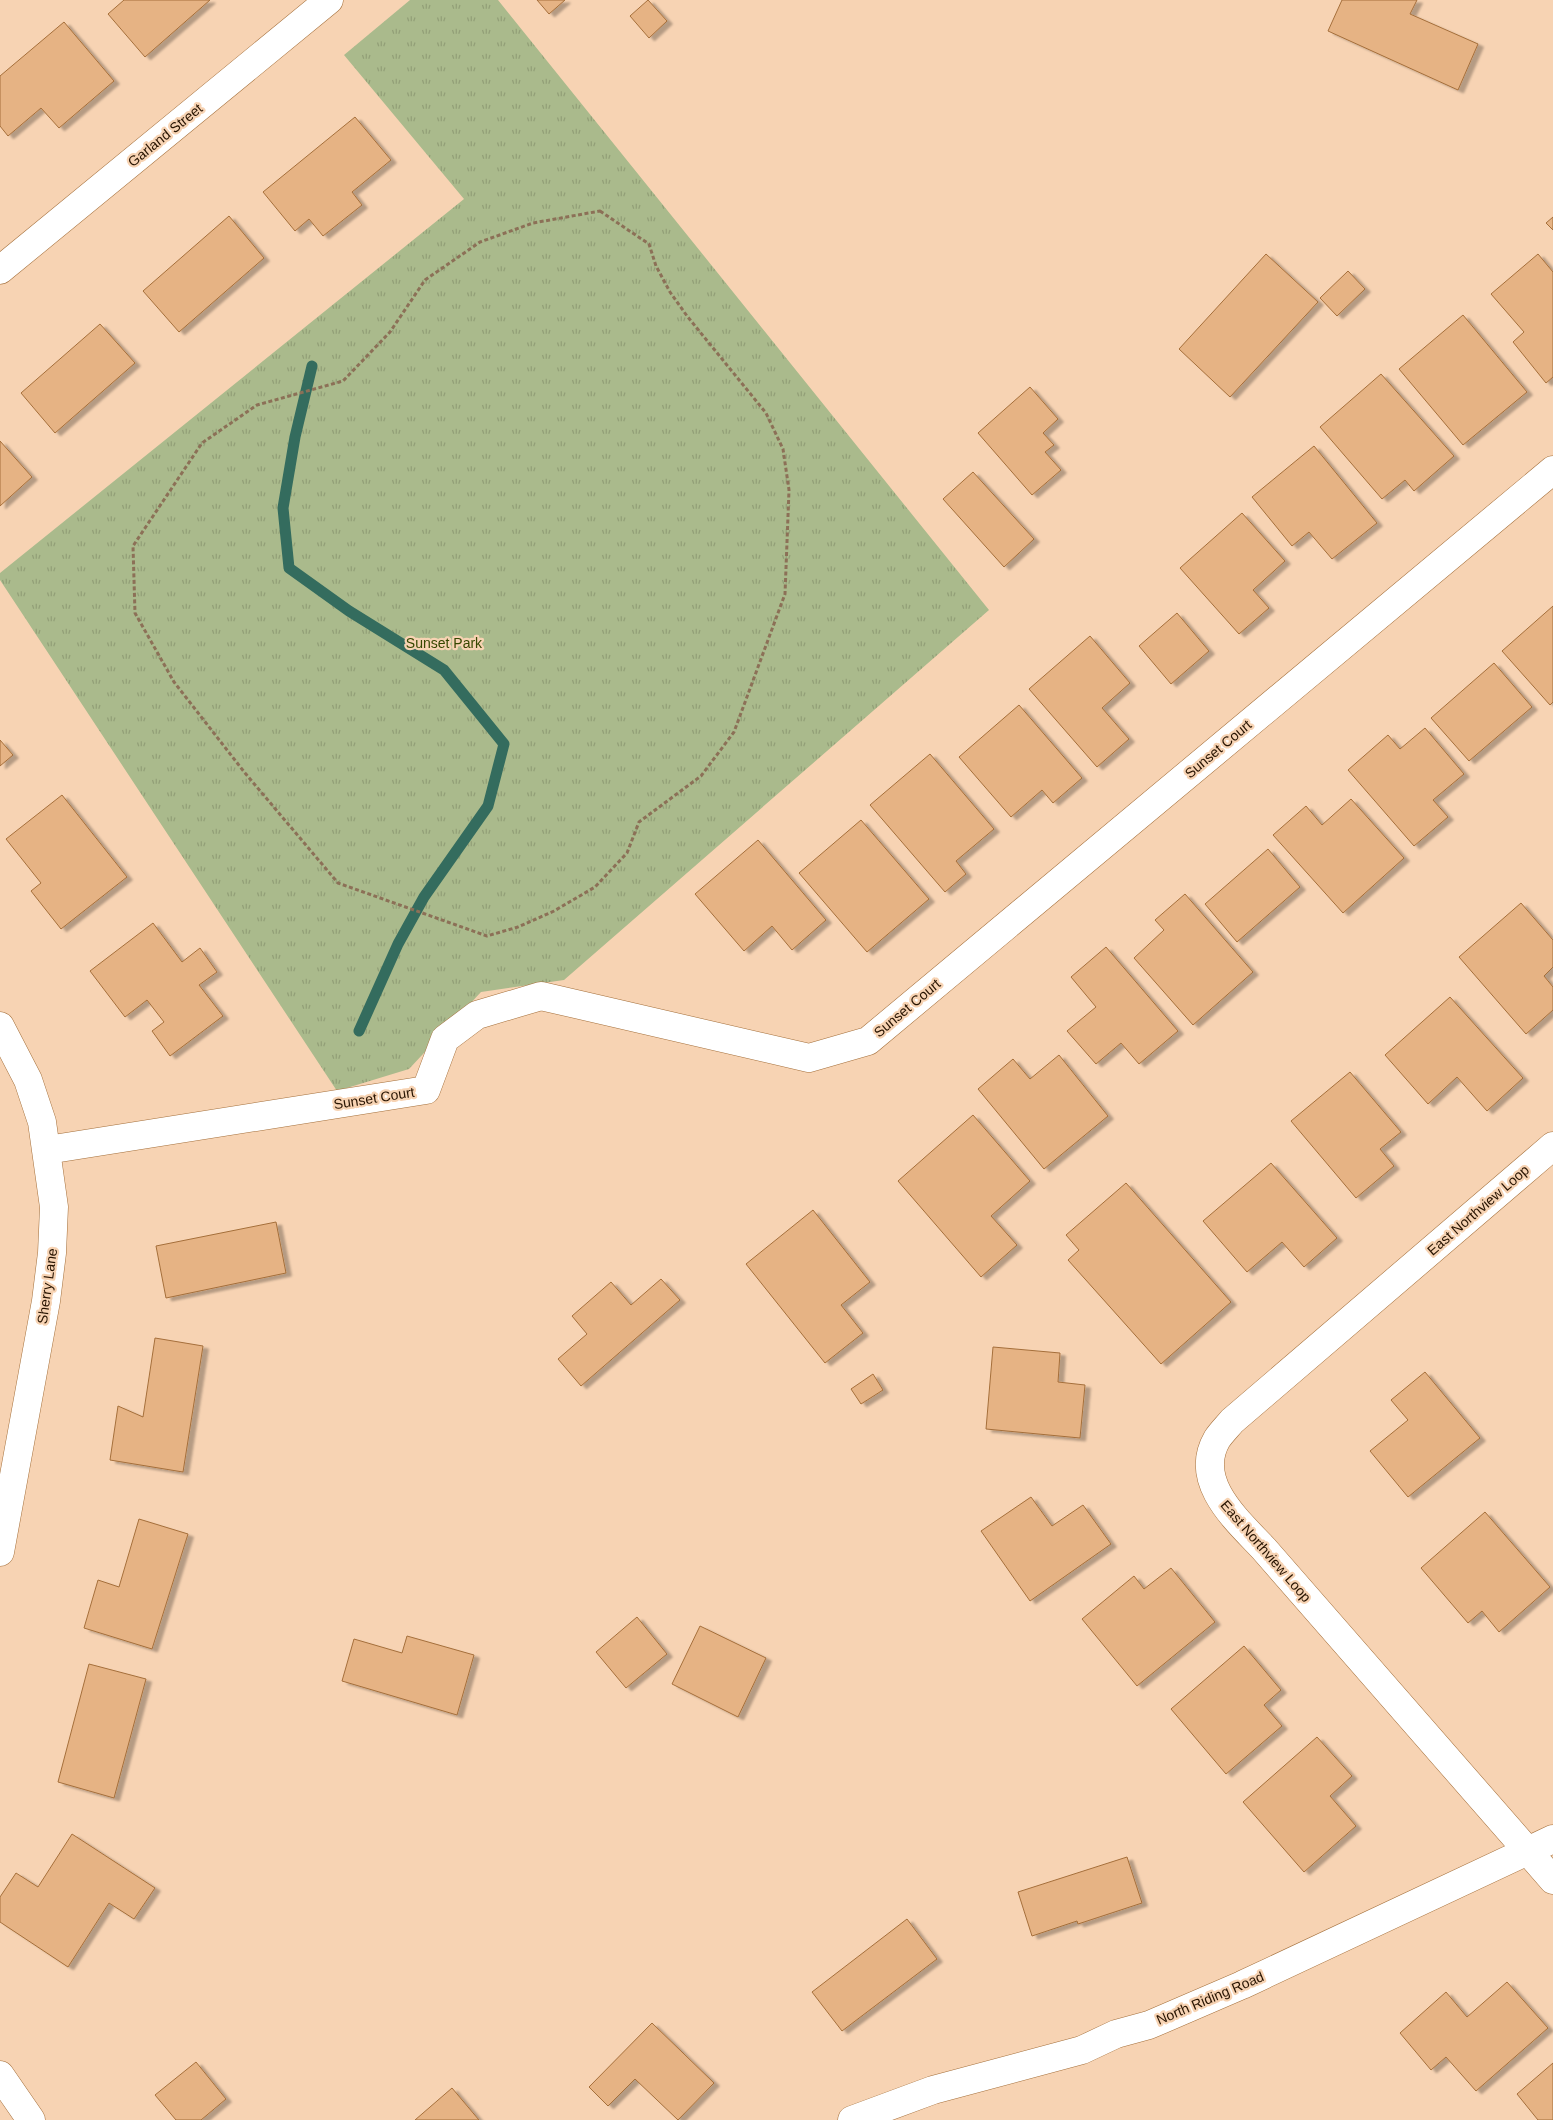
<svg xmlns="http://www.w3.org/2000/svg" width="1553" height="2120" viewBox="0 0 1553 2120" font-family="Helvetica,sans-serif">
	<defs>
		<pattern id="park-tufts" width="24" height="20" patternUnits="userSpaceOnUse" patternTransform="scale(1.25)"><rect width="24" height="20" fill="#aaba8c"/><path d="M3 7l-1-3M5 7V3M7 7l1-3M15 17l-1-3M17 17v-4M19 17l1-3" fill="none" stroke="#929f77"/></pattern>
		<filter id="shadow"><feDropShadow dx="5.5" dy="3" stdDeviation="1" flood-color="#0004"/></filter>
	</defs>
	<rect width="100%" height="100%" fill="#f7d3b3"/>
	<!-- park -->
	<polygon fill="url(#park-tufts)" points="410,0 498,0 989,610 564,980 481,992 409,1069 337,1091 0,580 0,573 464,199 344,55"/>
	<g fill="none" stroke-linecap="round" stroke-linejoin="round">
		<!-- stream -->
		<polyline stroke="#346c5e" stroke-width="11" points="312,366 295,437 283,508 289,568 349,611 444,670 504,744 488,806 424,897 398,944 359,1031"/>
	</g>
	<!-- building -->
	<g fill="#e6b384" stroke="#a56f3b" filter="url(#shadow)">
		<polygon points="124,0 210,0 145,57 108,14"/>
		<polygon points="537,0 565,0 549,14"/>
		<polygon points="648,0 667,21 649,38 630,16"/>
		<polygon points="1342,0 1417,0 1410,14 1478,44 1458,90 1328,31"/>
		<polygon points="64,22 114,81 59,128 41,108 8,136 0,126 0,76"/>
		<polygon points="355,117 391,160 352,192 362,205 323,236 309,219 295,231 263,192"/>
		<polygon points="229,216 264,258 179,332 143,291"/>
		<polygon points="1553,217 1553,230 1546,223"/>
		<polygon points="1266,254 1318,302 1230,397 1179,349"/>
		<polygon points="1538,254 1553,272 1553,377 1546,383 1513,342 1524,332 1491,294"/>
		<polygon points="1348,271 1365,289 1337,316 1320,298"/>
		<polygon points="1463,315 1527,392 1463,445 1399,369"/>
		<polygon points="100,324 135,363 55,433 21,393"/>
		<polygon points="1381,374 1454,456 1414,491 1405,480 1382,499 1320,427"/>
		<polygon points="1030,387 1058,419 1043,433 1054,445 1045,452 1061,470 1032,495 978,433"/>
		<polygon points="0,441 32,477 0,506"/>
		<polygon points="1314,446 1377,523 1332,559 1309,532 1292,546 1252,497"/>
		<polygon points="973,472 1034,539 1004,567 943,499"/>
		<polygon points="1242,513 1285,561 1253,590 1269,608 1239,634 1180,568"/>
		<polygon points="1553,606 1553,702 1550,705 1502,651"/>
		<polygon points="1177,613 1209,651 1171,684 1139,646"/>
		<polygon points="1090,636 1130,683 1102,708 1129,739 1097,767 1029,689"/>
		<polygon points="1494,663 1532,707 1469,761 1431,718"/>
		<polygon points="1019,705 1082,778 1053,803 1042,790 1011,817 959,757"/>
		<polygon points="1425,728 1464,774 1433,800 1448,817 1414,846 1348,770 1388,735 1400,749"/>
		<polygon points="0,740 13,755 0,766"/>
		<polygon points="930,754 994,829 956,861 966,874 945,892 870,805"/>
		<polygon points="62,795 127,877 61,929 31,891 41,883 6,839"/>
		<polygon points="1351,799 1404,858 1343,913 1273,835 1306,806 1322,825"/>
		<polygon points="861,820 929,899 867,952 799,873"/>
		<polygon points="758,840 826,920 792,950 772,926 744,951 695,894"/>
		<polygon points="1268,849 1300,887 1237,942 1205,904"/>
		<polygon points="1185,894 1253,972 1193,1025 1134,958 1164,930 1155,920"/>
		<polygon points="1521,903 1553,940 1553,967 1544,976 1553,987 1553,1010 1526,1034 1459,957"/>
		<polygon points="153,923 182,962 200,948 217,972 199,985 223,1016 170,1056 152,1031 164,1022 147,1000 125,1017 90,971"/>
		<polygon points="1106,947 1178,1031 1139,1064 1121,1043 1096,1064 1067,1031 1096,1007 1071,977"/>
		<polygon points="1450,997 1523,1078 1487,1111 1457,1077 1428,1104 1385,1055"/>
		<polygon points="1059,1055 1108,1116 1044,1169 978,1089 1013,1059 1030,1079"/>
		<polygon points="1350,1072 1401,1132 1380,1149 1394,1166 1356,1198 1291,1121"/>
		<polygon points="973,1115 1030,1181 991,1216 1017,1245 981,1277 898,1181"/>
		<polygon points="1271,1163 1337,1238 1304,1267 1282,1242 1247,1272 1203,1221"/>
		<polygon points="1126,1183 1231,1302 1161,1364 1068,1260 1079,1250 1066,1235"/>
		<polygon points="813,1210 870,1282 841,1305 863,1333 825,1363 746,1264"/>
		<polygon points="276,1222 286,1273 166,1298 156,1246"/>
		<polygon points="661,1279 680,1300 581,1386 558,1359 587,1334 572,1316 611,1282 631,1305"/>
		<polygon points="155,1338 203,1346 183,1472 110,1460 118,1406 143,1417"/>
		<polygon points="993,1347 1060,1353 1058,1382 1085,1385 1080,1438 986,1429"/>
		<polygon points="1425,1372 1480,1438 1408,1497 1370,1451 1408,1420 1391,1400"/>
		<polygon points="873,1374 883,1390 861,1404 851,1389"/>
		<polygon points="1031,1497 1052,1526 1083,1505 1111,1544 1030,1601 981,1531"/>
		<polygon points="1485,1512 1550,1587 1499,1632 1482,1611 1468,1623 1421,1568"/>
		<polygon points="139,1519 188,1534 152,1649 84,1628 98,1580 119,1587"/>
		<polygon points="1171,1568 1215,1622 1137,1686 1082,1619 1134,1576 1144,1589"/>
		<polygon points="637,1617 667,1654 626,1688 596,1652"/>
		<polygon points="700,1626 766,1658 738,1717 672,1684"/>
		<polygon points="407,1636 474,1655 457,1715 342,1681 354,1639 402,1653"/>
		<polygon points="1244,1646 1281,1690 1264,1705 1282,1726 1226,1774 1171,1709"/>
		<polygon points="89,1664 146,1679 114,1798 58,1782"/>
		<polygon points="1317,1737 1352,1776 1330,1796 1356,1826 1304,1872 1243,1802"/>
		<polygon points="72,1834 155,1888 134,1919 109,1903 68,1967 0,1922 0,1897 16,1873 38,1887"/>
		<polygon points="1127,1857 1142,1903 1078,1924 1077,1921 1032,1936 1018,1892"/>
		<polygon points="907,1919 937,1959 842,2031 812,1992"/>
		<polygon points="1507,1982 1548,2028 1476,2091 1446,2057 1431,2070 1400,2033 1446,1992 1467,2017"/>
		<polygon points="652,2023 714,2083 678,2120 635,2079 608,2106 589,2087"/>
		<polygon points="196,2062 226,2099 201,2120 176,2120 155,2095"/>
		<polygon points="1553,2063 1553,2120 1538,2120 1517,2094"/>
		<polygon points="452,2088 479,2120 415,2120"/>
	</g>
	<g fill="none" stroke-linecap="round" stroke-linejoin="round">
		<defs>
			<g id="minor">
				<polyline points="0,270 329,0"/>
				<polyline points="0,1026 28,1080 42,1122 54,1207 52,1253 46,1301 0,1552"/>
				<path d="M1553,1146L1232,1421C1227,1427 1221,1433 1217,1439C1192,1482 1238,1521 1264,1549L1553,1880"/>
				<polyline points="47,1150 426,1090 445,1039 477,1015 541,996 809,1058 868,1041 1553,470"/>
				<polyline points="0,2075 31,2120"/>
				<polyline points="852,2120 933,2090 1082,2050 1116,2034 1149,2025 1242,1985 1553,1839"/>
			</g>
		</defs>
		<!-- minor casing -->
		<use href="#minor" stroke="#a46f3a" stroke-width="29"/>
		<!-- path -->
		<polygon stroke="#8c7057" stroke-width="3" stroke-dasharray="4 2.5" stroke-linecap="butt" points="600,211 649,244 656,266 670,292 687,316 766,413 783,449 789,490 785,594 734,732 701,776 639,822 627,853 595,887 554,911 518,927 487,936 338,883 245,773 174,682 135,613 133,546 202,443 257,405 343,381 390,332 425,280 480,242 533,223"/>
		<!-- minor -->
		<use href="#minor" stroke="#fff" stroke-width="28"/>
	</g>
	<g text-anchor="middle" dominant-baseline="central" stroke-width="4.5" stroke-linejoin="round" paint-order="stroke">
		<!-- street labels -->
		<g font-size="14" fill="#271300" stroke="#f7d3b3">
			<text transform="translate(165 135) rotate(-39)">Garland Street</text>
			<text transform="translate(1218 749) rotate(-40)">Sunset Court</text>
			<text transform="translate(907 1008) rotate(-40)">Sunset Court</text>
			<text transform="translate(374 1098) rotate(-9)">Sunset Court</text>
			<text transform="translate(1478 1210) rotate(-41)">East Northview Loop</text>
			<text transform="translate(47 1286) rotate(-82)">Sherry Lane</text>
			<text transform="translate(1266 1551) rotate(49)">East Northview Loop</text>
			<text transform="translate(1210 1998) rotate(-23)">North Riding Road</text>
		</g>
		<!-- park labels -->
		<g font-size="14" fill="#364700" stroke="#f7d3b3">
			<text x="444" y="643">Sunset Park</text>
		</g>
	</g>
</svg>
